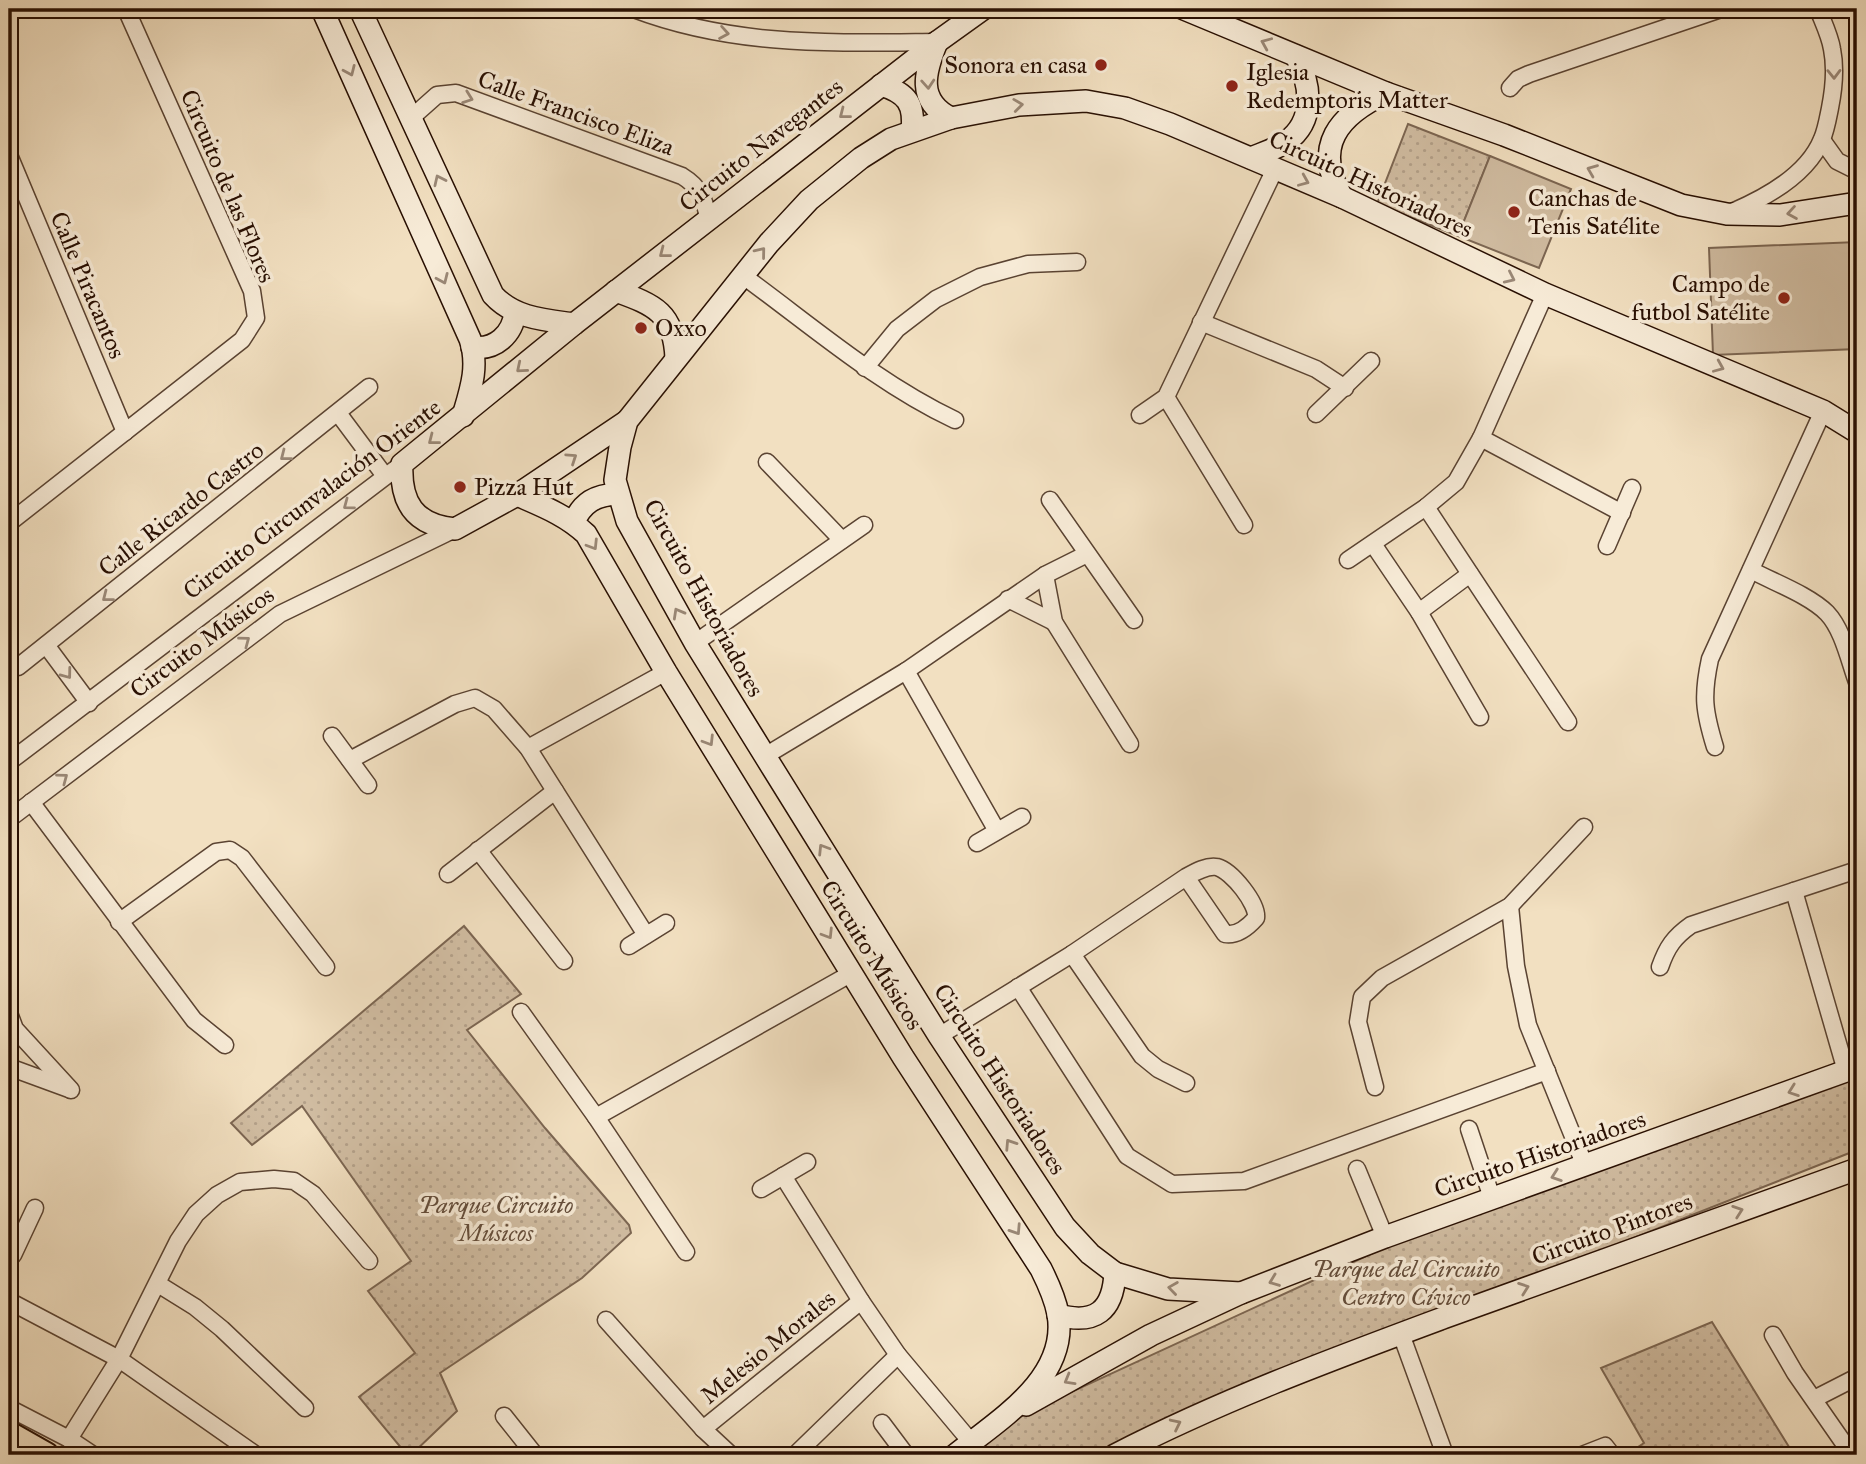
<svg xmlns="http://www.w3.org/2000/svg" width="1866" height="1464" viewBox="0 0 1866 1464" font-family="'IM FELL Great Primer',serif">
	<defs>
		<pattern id="park-dots" width="8" height="8" patternUnits="userSpaceOnUse" patternTransform="scale(1.75)"><rect width="8" height="8" fill="#d0bca1"/><path d="M2 2h.1M6 6h.1" fill="none" stroke="#b3a089" stroke-width="1.8" stroke-linecap="round"/></pattern>
	</defs>
	<rect width="100%" height="100%" fill="#f2e0c1"/>
	<filter id="stains"><feTurbulence type="fractalNoise" baseFrequency=".00286" numOctaves="4"/><feColorMatrix values="0 0 0 0 .2 0 0 0 0 .09 0 0 0 0 .02 0 0 0 .5 -.17"/></filter>
	<radialGradient id="worn" r=".72"><stop offset=".6" stop-color="#630" stop-opacity="0"/><stop offset="1" stop-color="#630" stop-opacity=".3"/></radialGradient>
	<!-- park -->
	<g fill="url(#park-dots)" stroke="#7c6652" stroke-width="2">
		<polygon points="1408,124 1490,156 1458,236 1377,204"/>
		<polygon points="464,926 521,994 467,1030 545,1128 629,1225 631,1233 582,1278 440,1373 457,1411 411,1455 407,1455 359,1397 415,1353 368,1291 411,1261 302,1106 252,1145 231,1123"/>
		<polygon points="1857,1075 1857,1150 1265,1383 1106,1455 970,1455 1017,1417 1386,1247"/>
		<polygon points="1712,1322 1794,1455 1626,1455 1644,1443 1601,1368"/>
	</g>
	<!-- pitch -->
	<g fill="#d0bca1" stroke="#7c6652" stroke-width="2">
		<polygon points="1490,156 1571,189 1539,268 1458,236"/>
		<polygon points="1857,242 1857,349 1713,355 1709,248"/>
	</g>
	<g fill="none" stroke-linecap="round" stroke-linejoin="round">
		<defs>
			<g id="street">
				<path d="M634,9C734,47 832,43 937,42"/>
				<polyline points="1856,9 1857,11"/>
				<polyline points="1510,88 1518,79 1529,74 1721,9"/>
				<path d="M410,119L437,95L456,93L682,176C700,187 705,199 708,219"/>
				<polyline points="1822,140 1837,161 1857,171"/>
				<polyline points="9,155 125,432"/>
				<path d="M1732,212C1765,198 1808,174 1822,139C1826,130 1828,118 1830,108C1834,88 1836,69 1832,49C1830,36 1823,22 1818,9"/>
				<path d="M742,275C812,326 877,383 955,420"/>
				<polyline points="1201,322 1316,369 1345,388"/>
				<polyline points="865,368 897,329 936,299 980,277 1028,264 1077,262"/>
				<polyline points="1166,397 1244,525"/>
				<polyline points="338,413 385,476"/>
				<polyline points="1316,414 1371,361"/>
				<polyline points="1140,415 1166,397 1275,169"/>
				<polyline points="1481,438 1622,513"/>
				<polyline points="767,462 842,540"/>
				<polyline points="1050,500 1134,620"/>
				<polyline points="1426,507 1568,722"/>
				<polyline points="9,523 242,340 256,318 252,291 126,9"/>
				<polyline points="1373,544 1419,612 1480,717"/>
				<polyline points="1607,546 1632,488"/>
				<polyline points="1348,560 1426,507 1456,482 1481,438 1545,294"/>
				<path d="M1751,570C1773,582 1809,595 1827,613C1843,630 1849,660 1857,682"/>
				<polyline points="1045,575 1054,622 1130,744"/>
				<polyline points="1008,599 1054,622"/>
				<polyline points="1419,612 1470,574"/>
				<polyline points="695,643 864,525"/>
				<polyline points="46,645 89,703"/>
				<polyline points="18,667 369,387"/>
				<polyline points="906,671 997,831"/>
				<polyline points="332,736 368,785"/>
				<path d="M1715,747C1704,711 1702,696 1710,659L1823,411"/>
				<polyline points="528,748 666,672"/>
				<polyline points="765,756 906,671 1045,575 1087,554"/>
				<polyline points="350,760 455,704 475,698 494,709 528,748 646,935"/>
				<polyline points="9,762 402,464"/>
				<polyline points="31,802 194,1020 225,1045"/>
				<polyline points="9,819 280,614 455,529"/>
				<polyline points="977,843 1022,817"/>
				<polyline points="478,850 564,961"/>
				<polyline points="448,874 555,791"/>
				<polyline points="1794,891 1846,1071"/>
				<polyline points="1510,906 1516,966 1528,1025 1585,1166"/>
				<polyline points="119,922 216,852 230,850 242,858 326,967"/>
				<polyline points="629,946 666,923"/>
				<polyline points="1072,954 1142,1056 1158,1069 1186,1083"/>
				<path d="M1660,967C1667,947 1674,937 1691,925L1857,870"/>
				<polyline points="1018,987 1127,1156 1172,1184 1244,1181 1547,1071"/>
				<polyline points="521,1012 596,1117 686,1252"/>
				<polyline points="9,1013 15,1029 71,1090"/>
				<path d="M939,1036L1072,954L1186,877C1195,872 1207,865 1217,867C1232,871 1258,904 1256,918C1248,927 1237,936 1225,934L1186,877"/>
				<polyline points="9,1067 69,1089"/>
				<polyline points="1375,1087 1358,1022 1362,997 1382,978 1510,906 1584,827"/>
				<polyline points="596,1117 852,973"/>
				<polyline points="1469,1129 1492,1198"/>
				<polyline points="1357,1169 1385,1237"/>
				<polyline points="783,1176 861,1301 898,1355 971,1442"/>
				<polyline points="761,1189 807,1162"/>
				<polyline points="13,1255 35,1208"/>
				<polyline points="158,1284 195,1307 222,1329 305,1408"/>
				<polyline points="9,1301 119,1359 256,1455"/>
				<polyline points="606,1320 703,1429 731,1455"/>
				<polyline points="1401,1334 1445,1455"/>
				<polyline points="1773,1335 1795,1373 1852,1455"/>
				<polyline points="1814,1399 1857,1377"/>
				<polyline points="9,1408 69,1439 93,1455"/>
				<polyline points="504,1416 535,1455"/>
				<polyline points="882,1423 906,1455"/>
				<polyline points="703,1429 861,1301"/>
				<polyline points="69,1439 119,1359 178,1241 196,1214 217,1195 240,1182 274,1179 294,1181 313,1194 369,1261"/>
				<polyline points="795,1455 898,1355"/>
				<polyline points="1582,1455 1605,1446 1612,1455"/>
			</g>
			<g id="secondary">
				<path d="M322,9L470,339C479,366 471,389 463,416"/>
				<path d="M360,9L493,295C514,318 544,320 574,324"/>
				<polyline points="1184,9 1386,93 1504,135 1681,205 1727,214 1780,215 1857,203"/>
				<path d="M937,42C925,71 916,101 951,118"/>
				<path d="M881,85C907,93 915,104 912,131"/>
				<path d="M1251,158C1263,153 1276,149 1286,142C1316,121 1311,84 1296,56"/>
				<path d="M1342,197C1312,146 1339,115 1386,93"/>
				<path d="M616,291C655,305 674,313 676,358"/>
				<path d="M472,347C495,351 513,334 515,312"/>
				<path d="M627,421L517,495L455,529C414,525 400,502 402,464L574,324L937,42L983,9"/>
				<path d="M517,495C542,506 566,515 586,534L666,672L903,1057L1041,1269C1048,1283 1055,1298 1058,1314C1069,1379 997,1421 955,1455"/>
				<path d="M573,523C583,502 595,495 618,494"/>
				<polyline points="1241,1293 1168,1289 1115,1273 1090,1254 1065,1227 939,1036 765,756 695,643 627,521 615,480 620,447 627,421 769,243 809,200 861,158 891,139 951,118 1019,105 1086,101 1125,108 1170,124 1342,197 1545,294 1823,411 1857,432"/>
				<path d="M1058,1315C1095,1325 1113,1311 1115,1273"/>
				<polyline points="1026,1405 1151,1335 1241,1293 1385,1237 1857,1067"/>
				<path d="M1115,1455C1222,1400 1330,1360 1443,1318C1581,1268 1719,1219 1857,1169"/>
			</g>
			<polyline id="primary" points="9,1434 46,1455"/>
		</defs>
		<!-- street casing -->
		<use href="#street" stroke="#5a4332" stroke-width="19"/>
		<!-- secondary casing -->
		<use href="#secondary" stroke="#280f02" stroke-width="24"/>
		<!-- primary casing -->
		<use href="#primary" stroke="#280f02" stroke-width="28"/>
		<!-- street -->
		<use href="#street" stroke="#f7ebd7" stroke-width="16"/>
		<!-- secondary -->
		<use href="#secondary" stroke="#f7ebd7" stroke-width="21"/>
		<!-- primary -->
		<use href="#primary" stroke="#f2e0c1" stroke-width="24"/>
	</g>
	<!-- one-way arrows -->
	<defs><path id="oneway-chevron" d="M-2-3.5L2.5 0L-2 3.5" fill="none" stroke-width="1.6" stroke-linecap="round" stroke-linejoin="round" transform="scale(1.75)"/></defs>
	<g stroke="#9a8877">
		<use href="#oneway-chevron" transform="translate(724 33) rotate(10)"/>
		<use href="#oneway-chevron" transform="translate(1266 43) rotate(-157)"/>
		<use href="#oneway-chevron" transform="translate(350 71) rotate(66)"/>
		<use href="#oneway-chevron" transform="translate(1834 74) rotate(89)"/>
		<use href="#oneway-chevron" transform="translate(928 84) rotate(86)"/>
		<use href="#oneway-chevron" transform="translate(468 98) rotate(20)"/>
		<use href="#oneway-chevron" transform="translate(1018 105) rotate(-7)"/>
		<use href="#oneway-chevron" transform="translate(844 114) rotate(142)"/>
		<use href="#oneway-chevron" transform="translate(1592 170) rotate(-158)"/>
		<use href="#oneway-chevron" transform="translate(439 180) rotate(-115)"/>
		<use href="#oneway-chevron" transform="translate(1304 181) rotate(23)"/>
		<use href="#oneway-chevron" transform="translate(1792 213) rotate(171)"/>
		<use href="#oneway-chevron" transform="translate(761 252) rotate(-51)"/>
		<use href="#oneway-chevron" transform="translate(664 253) rotate(142)"/>
		<use href="#oneway-chevron" transform="translate(1510 278) rotate(25)"/>
		<use href="#oneway-chevron" transform="translate(443 279) rotate(66)"/>
		<use href="#oneway-chevron" transform="translate(1719 367) rotate(23)"/>
		<use href="#oneway-chevron" transform="translate(521 368) rotate(140)"/>
		<use href="#oneway-chevron" transform="translate(433 440) rotate(142)"/>
		<use href="#oneway-chevron" transform="translate(285 456) rotate(142)"/>
		<use href="#oneway-chevron" transform="translate(572 458) rotate(-34)"/>
		<use href="#oneway-chevron" transform="translate(348 505) rotate(143)"/>
		<use href="#oneway-chevron" transform="translate(593 545) rotate(58)"/>
		<use href="#oneway-chevron" transform="translate(107 597) rotate(142)"/>
		<use href="#oneway-chevron" transform="translate(678 613) rotate(-119)"/>
		<use href="#oneway-chevron" transform="translate(245 641) rotate(-37)"/>
		<use href="#oneway-chevron" transform="translate(67 674) rotate(53)"/>
		<use href="#oneway-chevron" transform="translate(709 741) rotate(58)"/>
		<use href="#oneway-chevron" transform="translate(63 778) rotate(-37)"/>
		<use href="#oneway-chevron" transform="translate(823 849) rotate(-122)"/>
		<use href="#oneway-chevron" transform="translate(828 934) rotate(58)"/>
		<use href="#oneway-chevron" transform="translate(1793 1091) rotate(160)"/>
		<use href="#oneway-chevron" transform="translate(1010 1144) rotate(-123)"/>
		<use href="#oneway-chevron" transform="translate(1556 1176) rotate(161)"/>
		<use href="#oneway-chevron" transform="translate(1738 1211) rotate(-19)"/>
		<use href="#oneway-chevron" transform="translate(1016 1230) rotate(57)"/>
		<use href="#oneway-chevron" transform="translate(1274 1281) rotate(159)"/>
		<use href="#oneway-chevron" transform="translate(1173 1288) rotate(-172)"/>
		<use href="#oneway-chevron" transform="translate(1524 1288) rotate(-20)"/>
		<use href="#oneway-chevron" transform="translate(1069 1380) rotate(150)"/>
		<use href="#oneway-chevron" transform="translate(1176 1424) rotate(-26)"/>
	</g>
	<!-- markers -->
	<g fill="#8f2418" stroke="#f7ebd7" stroke-width="2.5">
		<circle cx="1101" cy="65" r="7"/>
		<circle cx="1232" cy="86" r="7"/>
		<circle cx="1514" cy="212" r="7"/>
		<circle cx="1784" cy="298" r="7"/>
		<circle cx="641" cy="328" r="7"/>
		<circle cx="460" cy="487" r="7"/>
	</g>
	<g text-anchor="middle" dominant-baseline="central" stroke-width="7" stroke-linejoin="round" paint-order="stroke">
		<!-- poi labels -->
		<g font-size="24" fill="#280f02" stroke="#f7ebd7" text-anchor="start">
			<text x="1087" y="65" text-anchor="end">Sonora en casa</text>
			<text x="1246" y="72">Iglesia<tspan x="1246" dy="28">Redemptoris Matter</tspan></text>
			<text x="1528" y="198">Canchas de<tspan x="1528" dy="28">Tenis Satélite</tspan></text>
			<text x="1770" y="284" text-anchor="end">Campo de<tspan x="1770" dy="28">futbol Satélite</tspan></text>
			<text x="655" y="328">Oxxo</text>
			<text x="474" y="487">Pizza Hut</text>
		</g>
		<!-- street labels -->
		<g font-size="24" fill="#280f02" stroke="#f7ebd7">
			<text transform="translate(576 113) rotate(20)">Calle Francisco Eliza</text>
			<text transform="translate(761 145) rotate(-38)">Circuito Navegantes</text>
			<text transform="translate(1371 184) rotate(25)">Circuito Historiadores</text>
			<text transform="translate(228 186) rotate(67)">Circuito de las Flores</text>
			<text transform="translate(88 285) rotate(67)">Calle Piracantos</text>
			<text transform="translate(312 499) rotate(-37)">Circuito Circunvalación Oriente</text>
			<text transform="translate(181 509) rotate(-38)">Calle Ricardo Castro</text>
			<text transform="translate(704 598) rotate(61)">Circuito Historiadores</text>
			<text transform="translate(202 642) rotate(-36)">Circuito Músicos</text>
			<text transform="translate(872 955) rotate(58)">Circuito Músicos</text>
			<text transform="translate(1000 1079) rotate(57)">Circuito Historiadores</text>
			<text transform="translate(1540 1154) rotate(-19)">Circuito Historiadores</text>
			<text transform="translate(1612 1229) rotate(-20)">Circuito Pintores</text>
			<text transform="translate(768 1347) rotate(-39)">Melesio Morales</text>
		</g>
		<!-- park labels -->
		<g font-size="24" font-style="italic" fill="#634c3a" stroke="#f7ebd7">
			<text x="496" y="1205">Parque Circuito<tspan x="496" dy="28">Músicos</tspan></text>
			<text x="1406" y="1269">Parque del Circuito<tspan x="1406" dy="28">Centro Cívico</tspan></text>
		</g>
	</g>
	<!-- margin -->
	<rect width="1866" height="1464" fill="none" stroke="#f2e0c1" stroke-width="35"/>
	<rect x="10" y="10" width="1845" height="1443" fill="none" stroke="#280f02" stroke-width="3.5"/>
	<rect x="18" y="18" width="1831" height="1429" fill="none" stroke="#280f02" stroke-width="2"/>
	<rect width="100%" height="100%" filter="url(#stains)"/>
	<rect width="100%" height="100%" fill="url(#worn)"/>
</svg>
